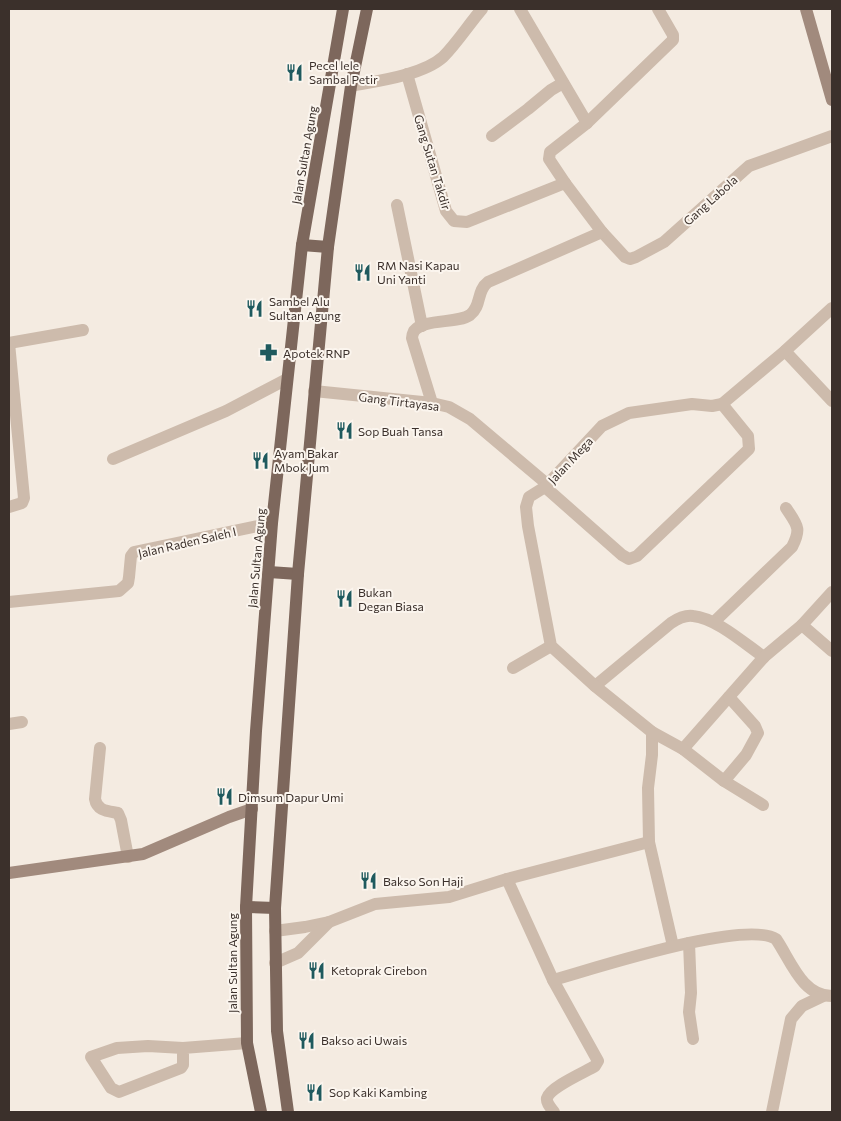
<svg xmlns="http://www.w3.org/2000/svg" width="841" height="1121" viewBox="0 0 841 1121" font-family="Commissioner,sans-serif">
	<rect width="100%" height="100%" fill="#f4ebe1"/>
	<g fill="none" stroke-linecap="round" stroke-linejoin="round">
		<!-- street -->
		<g stroke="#cdbbac" stroke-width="12">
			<polyline points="520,9 587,123"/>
			<polyline points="658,9 673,35 673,40 587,123 550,152 549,159 565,183 602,232 625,257 630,259 636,257 664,242 749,166 832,136"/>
			<polyline points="407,74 446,211 454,221 467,222 565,183"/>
			<path d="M351,86C378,81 423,75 443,57C457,43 469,24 482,9"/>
			<polyline points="492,136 528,109 551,90 563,83"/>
			<polyline points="397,205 422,326"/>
			<polyline points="9,343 83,330"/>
			<polyline points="785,351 832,401"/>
			<polyline points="314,391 432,403 449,407 470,419 547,484"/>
			<path d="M432,403L412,338C412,336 413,333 414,331C424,318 457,324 470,315C482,306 476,291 488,282L602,232"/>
			<polyline points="113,459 226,411 287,379"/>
			<polyline points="545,487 622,555 629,559 637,556 749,449 748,436 722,404"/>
			<polyline points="9,507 22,503 24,498 9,343"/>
			<polyline points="9,602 119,591 128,583 129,577 131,556 134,552 272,523"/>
			<path d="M714,622L792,547C802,528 797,525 786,508"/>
			<polyline points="802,625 832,651"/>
			<polyline points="513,668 551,646"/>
			<path d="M595,686L671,623C677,619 686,615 693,616C716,618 745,644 764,657"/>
			<polyline points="9,724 22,722"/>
			<polyline points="652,732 652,755 648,788 649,842 673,946"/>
			<path d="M100,748L95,799C97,811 108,811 118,813L121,820L128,857"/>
			<polyline points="683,749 764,657 802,625 832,592"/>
			<polyline points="724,781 746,755 758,733 755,726 729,697"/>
			<polyline points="763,805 724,781 683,749 652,732 595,686 551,646 528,526 526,507 529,497 545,487 602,426 629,413 692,404 712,406 722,404 785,351 832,308"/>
			<path d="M507,879L553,980L598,1061L595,1066C585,1072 550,1087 547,1098C546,1103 551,1108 554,1112"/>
			<polyline points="275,931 305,927 329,922 375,904 449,897 507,879 649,842"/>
			<polyline points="689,943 691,993 689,1012 693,1039"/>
			<polyline points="275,963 298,953 329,922"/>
			<path d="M553,980C593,969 744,919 776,939C791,961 802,996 832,996"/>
			<polyline points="183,1048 183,1065 181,1068 119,1092 111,1088 91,1057 117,1048 148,1046 183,1048 247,1043"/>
			<polyline points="772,1112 791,1019 802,1006 823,996"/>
		</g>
		<!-- secondary -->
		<g stroke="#a18a7d" stroke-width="12">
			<polyline points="806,9 832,100"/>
			<polyline points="9,873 143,854 229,817 252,809"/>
		</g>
		<!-- primary -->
		<g stroke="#7d675c" stroke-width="12">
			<polyline points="302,245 328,247"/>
			<polyline points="269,572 298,574"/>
			<polyline points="246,907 275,908"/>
			<polyline points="261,1112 247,1043 246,907 256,731 272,523 302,245 343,9"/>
			<polyline points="288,1112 277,1031 275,908 298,574 328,247 351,86 367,9"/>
		</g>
	</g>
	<!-- icons -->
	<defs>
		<symbol id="restaurant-bare" viewBox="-9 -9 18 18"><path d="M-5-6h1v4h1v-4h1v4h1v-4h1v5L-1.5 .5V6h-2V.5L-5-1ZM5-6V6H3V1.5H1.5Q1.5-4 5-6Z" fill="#1f5a5e" stroke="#fbf5ee" stroke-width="2.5" paint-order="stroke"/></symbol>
		<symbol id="pharmacy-bare" viewBox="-9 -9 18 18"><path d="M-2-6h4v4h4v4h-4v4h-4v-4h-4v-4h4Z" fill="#1f5a5e" stroke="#fbf5ee" stroke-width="2.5" paint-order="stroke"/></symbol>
	</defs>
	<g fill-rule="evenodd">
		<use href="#restaurant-bare" x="282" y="60" width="25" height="25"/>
		<use href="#restaurant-bare" x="350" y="260" width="25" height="25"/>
		<use href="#restaurant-bare" x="242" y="296" width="25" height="25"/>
		<use href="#pharmacy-bare" x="256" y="340" width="25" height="25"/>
		<use href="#restaurant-bare" x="332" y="418" width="25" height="25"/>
		<use href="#restaurant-bare" x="248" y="448" width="25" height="25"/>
		<use href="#restaurant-bare" x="332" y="586" width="25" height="25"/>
		<use href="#restaurant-bare" x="212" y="784" width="25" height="25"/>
		<use href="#restaurant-bare" x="356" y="868" width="25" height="25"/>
		<use href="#restaurant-bare" x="304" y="958" width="25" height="25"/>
		<use href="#restaurant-bare" x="294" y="1028" width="25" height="25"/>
		<use href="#restaurant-bare" x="302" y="1080" width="25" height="25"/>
	</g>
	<g text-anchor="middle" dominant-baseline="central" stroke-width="4" stroke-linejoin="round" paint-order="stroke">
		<!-- poi labels -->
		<g font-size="12" fill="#3b302b" stroke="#fbf5ee" text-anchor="start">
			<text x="309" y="65">Pecel lele<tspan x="309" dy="14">Sambal Petir</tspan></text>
			<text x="377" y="265">RM Nasi Kapau<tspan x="377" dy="14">Uni Yanti</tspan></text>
			<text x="269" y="301">Sambel Alu<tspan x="269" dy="14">Sultan Agung</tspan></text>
			<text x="283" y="353">Apotek RNP</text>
			<text x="358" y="431">Sop Buah Tansa</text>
			<text x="274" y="453">Ayam Bakar<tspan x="274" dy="14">Mbok Jum</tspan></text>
			<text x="358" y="592">Bukan<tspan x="358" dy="14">Degan Biasa</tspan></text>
			<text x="238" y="797">Dimsum Dapur Umi</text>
			<text x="383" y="881">Bakso Son Haji</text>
			<text x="331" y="970">Ketoprak Cirebon</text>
			<text x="321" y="1040">Bakso aci Uwais</text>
			<text x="329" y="1092">Sop Kaki Kambing</text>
		</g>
		<!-- street labels -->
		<g font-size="12" fill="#3b302b" stroke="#fbf5ee">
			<text transform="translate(304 155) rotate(-80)">Jalan Sultan Agung</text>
			<text transform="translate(433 162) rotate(73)">Gang Sutan Takdir</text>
			<text transform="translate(710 200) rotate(-42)">Gang Labola</text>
			<text transform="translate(399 401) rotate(7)">Gang Tirtayasa</text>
			<text transform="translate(570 460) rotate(-47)">Jalan Mega</text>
			<text transform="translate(187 542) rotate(-13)">Jalan Raden Saleh I</text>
			<text transform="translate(256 558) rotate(-85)">Jalan Sultan Agung</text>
			<text transform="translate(232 963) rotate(-90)">Jalan Sultan Agung</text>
		</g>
	</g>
	<!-- border -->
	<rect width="841" height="1121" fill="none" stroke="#3b302b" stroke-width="20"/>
</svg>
